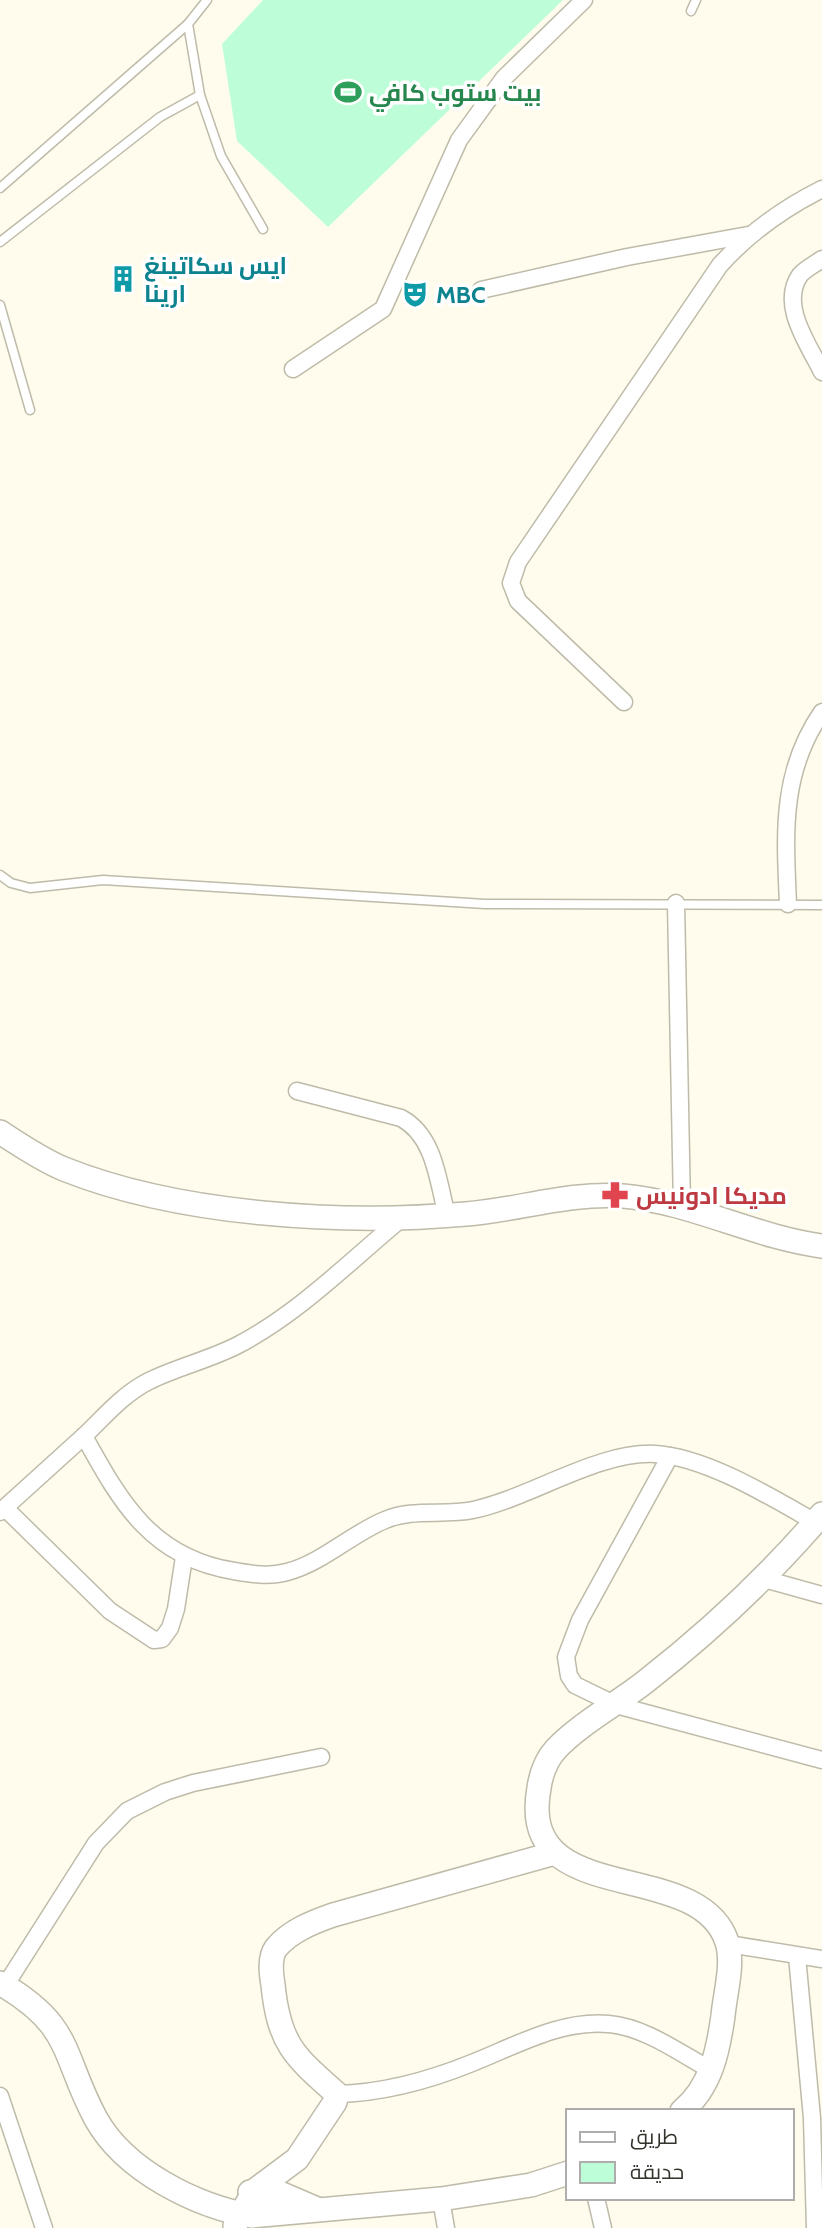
<svg xmlns="http://www.w3.org/2000/svg" width="822" height="2228" viewBox="0 0 822 2228" font-family="Cabin,Cairo,sans-serif">
	<rect width="100%" height="100%" fill="#fffced"/>
	<!-- green -->
	<polygon fill="#bdfed8" points="263,0 563,0 328,227 237,141 222,44"/>
	<g fill="none" stroke-linecap="round" stroke-linejoin="round">
		<defs>
			<g id="lane">
				<polyline points="207,0 188,24 200,95 221,156 263,229"/>
				<polyline points="691,11 696,0"/>
				<polyline points="0,188 188,24"/>
				<polyline points="0,242 160,117 200,95"/>
				<polyline points="0,305 30,410"/>
				<polyline points="0,875 11,883 30,888 103,880 485,904 822,905"/>
			</g>
			<g id="street">
				<path d="M822,259C815,264 805,269 800,275C779,305 809,345 822,372"/>
				<polyline points="481,290 627,257 748,235"/>
				<polyline points="293,369 383,309 459,140 504,78 584,0"/>
				<path d="M624,702L518,601L511,583L518,562L720,265C750,232 782,209 822,189"/>
				<polyline points="676,903 682,1207"/>
				<path d="M788,904C785,834 780,773 822,712"/>
				<path d="M297,1091L401,1118C435,1136 438,1182 447,1216"/>
				<path d="M402,1218C349,1262 299,1313 238,1345C209,1360 177,1367 149,1381C123,1394 104,1417 84,1436C121,1503 152,1558 234,1571C251,1574 269,1577 287,1572C322,1563 351,1534 385,1520C413,1508 443,1516 473,1510C530,1498 598,1451 655,1454C706,1457 771,1497 815,1522"/>
				<polyline points="670,1456 580,1620 566,1657 569,1676 575,1685 616,1705 822,1760"/>
				<polyline points="5,1508 110,1611 154,1640 162,1639 170,1628 176,1609 184,1557"/>
				<polyline points="0,1512 84,1436"/>
				<polyline points="764,1579 822,1595"/>
				<polyline points="728,1944 822,1959"/>
				<polyline points="797,1956 812,2118 815,2228"/>
				<polyline points="5,1986 96,1843 127,1811 165,1792 193,1783 321,1757"/>
				<path d="M337,2094C381,2093 430,2080 472,2063C515,2046 562,2019 609,2024C645,2027 681,2054 711,2070"/>
				<polyline points="0,2096 44,2228"/>
				<polyline points="596,2198 603,2228"/>
				<polyline points="441,2199 446,2228"/>
			</g>
			<g id="secondary">
				<path d="M0,1132C20,1145 42,1160 64,1169C179,1215 343,1225 466,1214C518,1210 569,1192 623,1196C692,1202 754,1237 822,1246"/>
				<path d="M0,1983C74,2026 61,2054 96,2119C125,2171 196,2206 252,2216L441,2199L531,2185L568,2173"/>
				<path d="M682,2111C711,2087 718,2051 723,2016C725,1993 734,1964 727,1942C699,1855 516,1912 539,1788C541,1774 547,1759 556,1749C581,1723 617,1704 645,1682C709,1632 769,1576 822,1514"/>
				<polyline points="250,2192 282,2194 317,2209"/>
				<path d="M235,2225L254,2191L297,2159L335,2102L337,2094C294,2056 279,2044 273,1985C271,1973 269,1958 276,1948C290,1931 313,1922 333,1915L555,1853"/>
			</g>
		</defs>
		<!-- lane casing -->
		<use href="#lane" stroke="#bebba9" stroke-width="11"/>
		<!-- street casing -->
		<use href="#street" stroke="#bebba9" stroke-width="19"/>
		<!-- secondary casing -->
		<use href="#secondary" stroke="#bebba9" stroke-width="26"/>
		<!-- lane -->
		<use href="#lane" stroke="#fff" stroke-width="8"/>
		<!-- street -->
		<use href="#street" stroke="#fff" stroke-width="16"/>
		<!-- secondary -->
		<use href="#secondary" stroke="#fff" stroke-width="23"/>
	</g>
	<!-- icons -->
	<defs>
		<symbol id="stadium-bare" viewBox="-9 -9 18 18"><path d="M0-5a6.5 5 0 1 0 0 10a6.5 5 0 1 0 0-10ZM-3.5-1.8h7v3.6h-7Z" fill="#2e9e5b" stroke="#fff" stroke-width="2.5" paint-order="stroke"/></symbol>
		<symbol id="building-bare" viewBox="-9 -9 18 18"><path d="M-4-6H4V6H1V3H-1V6H-4ZM-2.5-4.3h1.7v1.8h-1.7ZM.8-4.3h1.7v1.8H.8ZM-2.5-1h1.7V.8h-1.7ZM.8-1h1.7V.8H.8Z" fill="#0f9aa8" stroke="#fff" stroke-width="2.5" paint-order="stroke"/></symbol>
		<symbol id="theatre-bare" viewBox="-9 -9 18 18"><path d="M-5-5.5Q0-4 5-5.5V0Q5 5 0 6Q-5 5-5 0ZM-3.3-2.5H-1v1.5H-3.3ZM1-2.5H3.3v1.5H1ZM-2.8 1Q0 5.5 2.8 1Z" fill="#0f9aa8" stroke="#fff" stroke-width="2.5" paint-order="stroke"/></symbol>
		<symbol id="pharmacy-bare" viewBox="-9 -9 18 18"><path d="M-2-6h4v4h4v4h-4v4h-4v-4h-4v-4h4Z" fill="#e0444e" stroke="#fff" stroke-width="2.5" paint-order="stroke"/></symbol>
	</defs>
	<g fill-rule="evenodd">
		<use href="#stadium-bare" x="329" y="73" width="38" height="38"/>
		<use href="#building-bare" x="104" y="260" width="38" height="38"/>
		<use href="#theatre-bare" x="396" y="275" width="38" height="38"/>
		<use href="#pharmacy-bare" x="596" y="1176" width="38" height="38"/>
	</g>
	<g text-anchor="middle" dominant-baseline="central" stroke-width="7" stroke-linejoin="round" paint-order="stroke">
		<!-- leisure labels -->
		<g font-size="24" font-weight="bold" fill="#27864d" stroke="#fff" text-anchor="start">
			<text x="369" y="92">بيت ستوب كافي</text>
		</g>
		<!-- culture labels -->
		<g font-size="24" font-weight="bold" fill="#0d838f" stroke="#fff" text-anchor="start">
			<text x="144" y="265">ايس سكاتينغ<tspan x="144" dy="28">ارينا</tspan></text>
			<text x="436" y="294">MBC</text>
		</g>
		<!-- health labels -->
		<g font-size="24" font-weight="bold" fill="#be3a42" stroke="#fff" text-anchor="start">
			<text x="636" y="1195">مديكا ادونيس</text>
		</g>
	</g>
	<!-- legend -->
	<rect x="566" y="2109" width="228" height="91" fill="#ffffff" stroke="#aeadab" stroke-width="2"/>
	<rect x="580" y="2132" width="35" height="10" fill="#ffffff" stroke="#aeadab" stroke-width="2"/>
	<text x="630" y="2144" font-size="21" fill="#34332c">طريق</text>
	<rect x="580" y="2162" width="35" height="21" fill="#bdfed8" stroke="#aeadab" stroke-width="2"/>
	<text x="630" y="2179" font-size="21" fill="#34332c">حديقة</text>
</svg>
